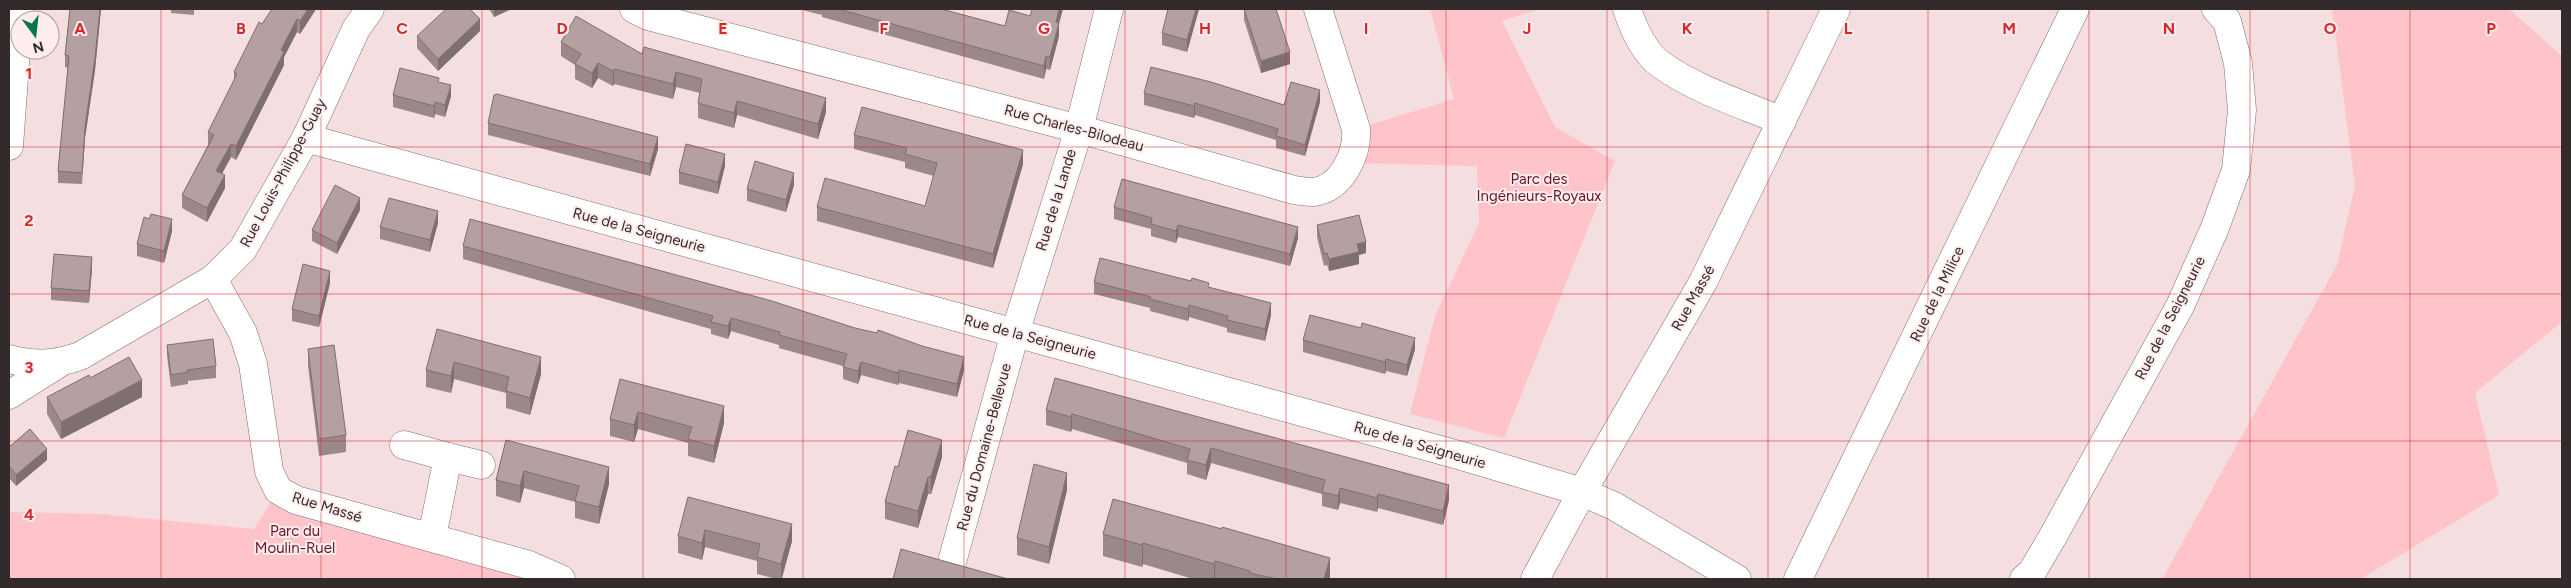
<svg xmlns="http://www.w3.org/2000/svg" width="2571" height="588" viewBox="0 0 2571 588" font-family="Figtree,sans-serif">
	<rect width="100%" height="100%" fill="#f5dee0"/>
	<!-- green -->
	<g fill="#fec4c9">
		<polygon points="1430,9 1539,9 1502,21 1555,127 1615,161 1504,438 1410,414 1435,316 1479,223 1477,166 1350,163 1356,129 1454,99"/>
		<polygon points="2332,9 2509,9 2562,56 2562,322 2475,393 2499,495 2361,579 2162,579 2337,265 2355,185"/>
		<polygon points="278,490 561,579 9,579 9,512 100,514 254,529"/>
	</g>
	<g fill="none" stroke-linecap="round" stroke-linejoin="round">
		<defs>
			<g id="minor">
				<path d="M634,9L648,16L1079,129L1294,190C1300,191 1307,192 1313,192C1342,189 1358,153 1356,129L1318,9"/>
				<path d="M1627,9C1633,27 1644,52 1660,64C1696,90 1742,104 1782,121"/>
				<polyline points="306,138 1462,456 1582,492 1614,506 1737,579"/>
				<polyline points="9,146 19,9"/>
				<polyline points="213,279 243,333 253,364 269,471 278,490 296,500 529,565 561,579"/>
				<path d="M9,359C35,366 54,365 80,356L213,279L243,249L306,138L356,29L370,9"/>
				<polyline points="9,395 58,364"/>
				<polyline points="404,445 448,457"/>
				<polyline points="432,537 448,457 481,465"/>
				<polyline points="952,562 1015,333 1079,129 1109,9"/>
				<polyline points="1535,579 1582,492 1703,282 1836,9"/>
				<polyline points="1798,579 2075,9"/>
				<polyline points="2024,579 2032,572 2052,538 2180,306 2214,230 2236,170 2242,110 2238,63 2227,21 2216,9"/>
			</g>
		</defs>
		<!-- minor casing -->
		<use href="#minor" stroke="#836f71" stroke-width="29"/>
		<!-- minor -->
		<use href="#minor" stroke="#fff" stroke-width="28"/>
	</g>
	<!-- wall -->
	<g fill="#9b898a">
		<polygon points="70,9 101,9 95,70 85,138 82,184 58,183 58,171 68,68 65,67 65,55"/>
		<polygon points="171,9 194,9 194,15 171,13"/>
		<polygon points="272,9 316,9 300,34 297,32 284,57 284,65 236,160 231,157 222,174 225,188 207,222 182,208 182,195 208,145 208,132 234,81 234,72"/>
		<polygon points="489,9 511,9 494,17"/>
		<polygon points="798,9 941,9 1005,26 1059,23 1059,36 1050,70 1046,69 1044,79 822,17 822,15"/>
		<polygon points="1199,9 1187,52 1162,45 1162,33"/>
		<polygon points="1244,9 1290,64 1261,73 1244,20"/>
		<polygon points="480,31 438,71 417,48 417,36"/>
		<polygon points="561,42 642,54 826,112 818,139 737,115 734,128 698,118 698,103 700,93 676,87 673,99 614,84 613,86 598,78 592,88 575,79 575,65 561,56"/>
		<polygon points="439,82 451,96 445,117 435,114 434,118 393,107 393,95"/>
		<polygon points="1144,93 1284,105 1320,102 1305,156 1276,148 1276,140 1195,115 1194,118 1144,105"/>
		<polygon points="488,123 658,149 650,176 488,135"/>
		<polygon points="854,135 1023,164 993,268 817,221 817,207 925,206 934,176 905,168 905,162 854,149"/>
		<polygon points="725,166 718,194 679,184 679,172"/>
		<polygon points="794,185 786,212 747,201 747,189"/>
		<polygon points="1114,207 1298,238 1290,266 1178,237 1176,243 1151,236 1151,229 1114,219"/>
		<polygon points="360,210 337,254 312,241 312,230"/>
		<polygon points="438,223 430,252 380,239 380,227"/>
		<polygon points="1317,225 1366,253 1359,255 1359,264 1329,271 1327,265 1324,266 1317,237"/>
		<polygon points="172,231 164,263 137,256 137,244"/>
		<polygon points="463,246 964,370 957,397 899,383 898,385 861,375 858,384 843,379 843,366 779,348 779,345 731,331 728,339 711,334 711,329 463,259"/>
		<polygon points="92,269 89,303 51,300 51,288"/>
		<polygon points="1094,282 1209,287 1271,315 1265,341 1227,332 1227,328 1189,317 1188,321 1150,311 1150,308 1094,294"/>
		<polygon points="330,283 319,327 292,321 292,309"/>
		<polygon points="437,329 541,374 530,415 506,408 506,393 454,379 451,393 426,387 426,370"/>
		<polygon points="1303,340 1415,349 1407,376 1386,371 1385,374 1303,352"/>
		<polygon points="167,345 216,366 216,378 188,381 188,384 171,387 167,356"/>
		<polygon points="308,349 346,435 346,452 319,456 308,366"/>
		<polygon points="1055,378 1449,500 1443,525 1378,508 1377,512 1340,503 1338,510 1322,506 1322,494 1211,463 1206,480 1187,474 1187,463 1072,429 1071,432 1046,425 1046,410"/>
		<polygon points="620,379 724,423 714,463 688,456 688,443 638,429 634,442 610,436 610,419"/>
		<polygon points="47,397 142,397 61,439 47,414"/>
		<polygon points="506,440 609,484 599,524 575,518 575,502 524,488 520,503 496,496 496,480"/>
		<polygon points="9,447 47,460 16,486 9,478"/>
		<polygon points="942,457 931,494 928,494 918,528 885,519 885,502 898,467"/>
		<polygon points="1067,490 1049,564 1017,555 1017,538"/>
		<polygon points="688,497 792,541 782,579 776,579 757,574 757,561 705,547 702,560 678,553 678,536"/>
		<polygon points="1103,534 1330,579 1193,579 1143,564 1142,567 1103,556"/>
	</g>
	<!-- shaded-wall -->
	<g fill="#7e6f71">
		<polygon points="100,9 101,9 95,70 85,138 82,184 85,127"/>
		<polygon points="308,9 316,9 300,34 300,21"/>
		<polygon points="494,9 511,9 494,17"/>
		<polygon points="1059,9 1063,9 1056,35 1056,22"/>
		<polygon points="1196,9 1199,9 1187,52 1187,40"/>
		<polygon points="297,19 297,32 284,57 284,65 236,160 236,146 281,50"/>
		<polygon points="480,19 480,31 438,71 438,59"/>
		<polygon points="1059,23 1059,36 1050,70 1050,57"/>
		<polygon points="1290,52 1290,64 1261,73 1261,61"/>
		<polygon points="1046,56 1046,69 1044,79 1044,66"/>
		<polygon points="598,63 598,78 592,88 592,73"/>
		<polygon points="614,69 614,84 613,86 613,71"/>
		<polygon points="676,72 676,87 673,99 673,84"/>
		<polygon points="451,85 451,96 445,117 445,105"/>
		<polygon points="1320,90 1320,102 1305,156 1305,145"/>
		<polygon points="826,98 826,112 818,139 818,124"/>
		<polygon points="737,101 737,115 734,128 734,113"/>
		<polygon points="435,102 435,114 434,118 434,106"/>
		<polygon points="1195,103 1195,115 1194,118 1194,106"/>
		<polygon points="658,137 658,149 650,176 650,164"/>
		<polygon points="231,144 231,157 216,184 216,171"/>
		<polygon points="1023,150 1023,164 993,268 993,254"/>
		<polygon points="725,154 725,166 718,194 718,182"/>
		<polygon points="794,173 794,185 786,212 786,200"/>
		<polygon points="225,175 225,188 207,222 207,208"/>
		<polygon points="360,198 360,210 337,254 337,243"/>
		<polygon points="438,211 438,223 430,252 430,240"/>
		<polygon points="172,219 172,231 164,263 164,251"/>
		<polygon points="1178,225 1178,237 1176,243 1176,231"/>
		<polygon points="1298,227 1298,238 1290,266 1290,254"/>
		<polygon points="1366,242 1366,253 1359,255 1359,264 1329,271 1329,259 1357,244"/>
		<polygon points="92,257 92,269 89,303 89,291"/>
		<polygon points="330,271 330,283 319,327 319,316"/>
		<polygon points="1271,303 1271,315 1265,341 1265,329"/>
		<polygon points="1189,305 1189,317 1188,321 1188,309"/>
		<polygon points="731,318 731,331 728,339 728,326"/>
		<polygon points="1415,338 1415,349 1407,376 1407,365"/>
		<polygon points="541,357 541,374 530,415 530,398"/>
		<polygon points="964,357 964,370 957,397 957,384"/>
		<polygon points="1386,359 1386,371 1385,374 1385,362"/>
		<polygon points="454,362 454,379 451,393 451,376"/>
		<polygon points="861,362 861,375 858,384 858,371"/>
		<polygon points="899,370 899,383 898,385 898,373"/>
		<polygon points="142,380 142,397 61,439 61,422"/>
		<polygon points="724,406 724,423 714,463 714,446"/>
		<polygon points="638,412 638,429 634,442 634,425"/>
		<polygon points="1072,414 1072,429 1071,432 1071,417"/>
		<polygon points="942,440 942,457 931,494 931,477"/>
		<polygon points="1211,448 1211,463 1206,480 1206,465"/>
		<polygon points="47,449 47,460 16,486 16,475"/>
		<polygon points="609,467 609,484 599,524 599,507"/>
		<polygon points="524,471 524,488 520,503 520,486"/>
		<polygon points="1067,473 1067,490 1049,564 1049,547"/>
		<polygon points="928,477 928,494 918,528 918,511"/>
		<polygon points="1449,485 1449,500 1443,525 1443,511"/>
		<polygon points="1340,488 1340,503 1338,510 1338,496"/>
		<polygon points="1378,494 1378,508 1377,512 1377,498"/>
		<polygon points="792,524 792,541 781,579 781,564"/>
		<polygon points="705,530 705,547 702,560 702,543"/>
		<polygon points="1143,543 1143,564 1142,567 1142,545"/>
		<polygon points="1330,558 1330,579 1324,579"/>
		<polygon points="1215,561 1215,579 1214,579 1214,564"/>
	</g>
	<!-- building -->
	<g fill="#b49fa1" stroke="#7e6f71">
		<polygon points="70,9 100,9 95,58 85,127 82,173 58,171 69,56 65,55"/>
		<polygon points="272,9 308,9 300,21 297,19 281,50 284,52 236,146 231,144 216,171 225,175 207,208 182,195 214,135 208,132 237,74 234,72 259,22 262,24"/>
		<polygon points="446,9 470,9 480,19 438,59 417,36"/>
		<polygon points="838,9 941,9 1005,26 1009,10 1030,16 1032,9 1059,9 1056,22 1059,23 1050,57 1046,56 1044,66"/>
		<polygon points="1168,9 1196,9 1187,40 1162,33"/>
		<polygon points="1244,9 1276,9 1290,52 1261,61"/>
		<polygon points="576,16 642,54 644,47 826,98 818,124 737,101 734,113 698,103 702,79 676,72 673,84 614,69 613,71 598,63 592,73 575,64 581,54 561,42"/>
		<polygon points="1151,67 1211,82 1284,105 1291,82 1320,90 1305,145 1276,136 1278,129 1195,103 1194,106 1144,93"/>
		<polygon points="400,68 439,78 438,82 451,85 445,105 435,102 434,106 393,95"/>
		<polygon points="497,94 658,137 650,164 488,123 494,95"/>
		<polygon points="862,107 1023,150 993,254 817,207 825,178 925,206 937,163 905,154 907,148 854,135"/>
		<polygon points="686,144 725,154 718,182 679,172"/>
		<polygon points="755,161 794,173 786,200 747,189"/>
		<polygon points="1122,179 1298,227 1290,254 1178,225 1176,231 1151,224 1152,218 1114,207"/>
		<polygon points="335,185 360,198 337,243 312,230"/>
		<polygon points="389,198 438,211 430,240 380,227"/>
		<polygon points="151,214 172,219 164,251 137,244 144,217 149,219"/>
		<polygon points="1359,215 1366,242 1357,244 1359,252 1329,259 1327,253 1324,254 1317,225"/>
		<polygon points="470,219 772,301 855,328 877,333 878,330 922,346 964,357 957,384 899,370 898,373 861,362 858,371 843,367 847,354 779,335 780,332 731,318 728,326 711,322 713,316 463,246"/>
		<polygon points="54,254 92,257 89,291 51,288"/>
		<polygon points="1100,258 1191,281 1192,278 1209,283 1208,287 1271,303 1265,329 1227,320 1228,316 1189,305 1188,309 1150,299 1151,297 1094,282"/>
		<polygon points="303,264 330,271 319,316 292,309"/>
		<polygon points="1310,315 1361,328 1362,323 1415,338 1407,365 1386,359 1385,362 1303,340"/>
		<polygon points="437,329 541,357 530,398 506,391 509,377 454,362 451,376 426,370"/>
		<polygon points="213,339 216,366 187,370 188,372 171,375 167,345"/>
		<polygon points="334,345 346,435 319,439 308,349"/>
		<polygon points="129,357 142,380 61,422 47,397 89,375 90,378"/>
		<polygon points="1055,378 1449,485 1443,511 1378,494 1377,498 1340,488 1338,496 1322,492 1325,480 1211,448 1206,465 1187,460 1190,449 1072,414 1071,417 1046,410"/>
		<polygon points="620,379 724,406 714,446 688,439 692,427 638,412 634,425 610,419"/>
		<polygon points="30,429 47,449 16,475 9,466 9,447"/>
		<polygon points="908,430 942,440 931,477 928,477 918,511 885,502 895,466 898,467"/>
		<polygon points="506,440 609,467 599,507 575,501 579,486 524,471 520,486 496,480"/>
		<polygon points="1034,464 1067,473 1049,547 1017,538"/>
		<polygon points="688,497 792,524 781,564 757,557 760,544 705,530 702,543 678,536"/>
		<polygon points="1113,499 1222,529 1222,527 1330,558 1324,579 1277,579 1250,573 1250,571 1215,561 1214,564 1143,543 1142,545 1103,534"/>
		<polygon points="901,549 1008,579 893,579"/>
	</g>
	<!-- grid -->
	<path fill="none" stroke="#d62828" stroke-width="1" stroke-opacity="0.55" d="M161,9V579M321,9V579M482,9V579M643,9V579M803,9V579M964,9V579M1125,9V579M1286,9V579M1446,9V579M1607,9V579M1768,9V579M1928,9V579M2089,9V579M2250,9V579M2410,9V579M9,147H2562M9,294H2562M9,441H2562"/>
	<g text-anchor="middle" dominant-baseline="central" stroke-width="4" stroke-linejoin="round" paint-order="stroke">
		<!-- street labels -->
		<g font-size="15" fill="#332b2b" stroke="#ffedee">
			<text transform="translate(1074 128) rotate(15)">Rue Charles-Bilodeau</text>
			<text transform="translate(283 173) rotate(-62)">Rue Louis-Philippe-Guay</text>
			<text transform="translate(1056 200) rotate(-73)">Rue de la Lande</text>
			<text transform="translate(639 230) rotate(15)">Rue de la Seigneurie</text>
			<text transform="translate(1937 294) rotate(-64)">Rue de la Milice</text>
			<text transform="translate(1693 298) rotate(-61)">Rue Massé</text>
			<text transform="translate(2170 318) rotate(-63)">Rue de la Seigneurie</text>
			<text transform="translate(1030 337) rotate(15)">Rue de la Seigneurie</text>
			<text transform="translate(1420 445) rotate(16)">Rue de la Seigneurie</text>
			<text transform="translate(984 447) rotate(-75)">Rue du Domaine-Bellevue</text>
			<text transform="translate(327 507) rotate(17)">Rue Massé</text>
		</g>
		<!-- park labels -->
		<g font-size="15" fill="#691529" stroke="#ffedee">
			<text x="1539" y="179">Parc des<tspan x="1539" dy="17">Ingénieurs-Royaux</tspan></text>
			<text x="295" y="531">Parc du<tspan x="295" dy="17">Moulin-Ruel</tspan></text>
		</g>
	</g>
	<g font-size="16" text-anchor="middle" font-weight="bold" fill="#d62828" stroke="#ffedee" stroke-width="4" stroke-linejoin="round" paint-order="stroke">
		<text x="80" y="34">A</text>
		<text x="241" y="34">B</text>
		<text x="402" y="34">C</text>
		<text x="562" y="34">D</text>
		<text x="723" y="34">E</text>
		<text x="884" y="34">F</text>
		<text x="1044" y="34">G</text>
		<text x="1205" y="34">H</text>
		<text x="1366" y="34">I</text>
		<text x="1527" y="34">J</text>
		<text x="1687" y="34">K</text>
		<text x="1848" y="34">L</text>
		<text x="2009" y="34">M</text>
		<text x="2169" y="34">N</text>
		<text x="2330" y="34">O</text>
		<text x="2491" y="34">P</text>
		<text x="29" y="79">1</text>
		<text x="29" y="226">2</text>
		<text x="29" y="373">3</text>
		<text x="29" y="520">4</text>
	</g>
	<!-- border -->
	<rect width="2571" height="588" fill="none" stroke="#332b2b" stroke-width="20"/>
	<!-- north arrow -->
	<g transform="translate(35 35) rotate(165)"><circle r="24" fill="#ffedee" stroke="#ad9fa0"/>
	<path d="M0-4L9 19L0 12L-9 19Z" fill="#067650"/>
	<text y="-8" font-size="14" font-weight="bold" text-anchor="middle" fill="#332b2b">N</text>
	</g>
</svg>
